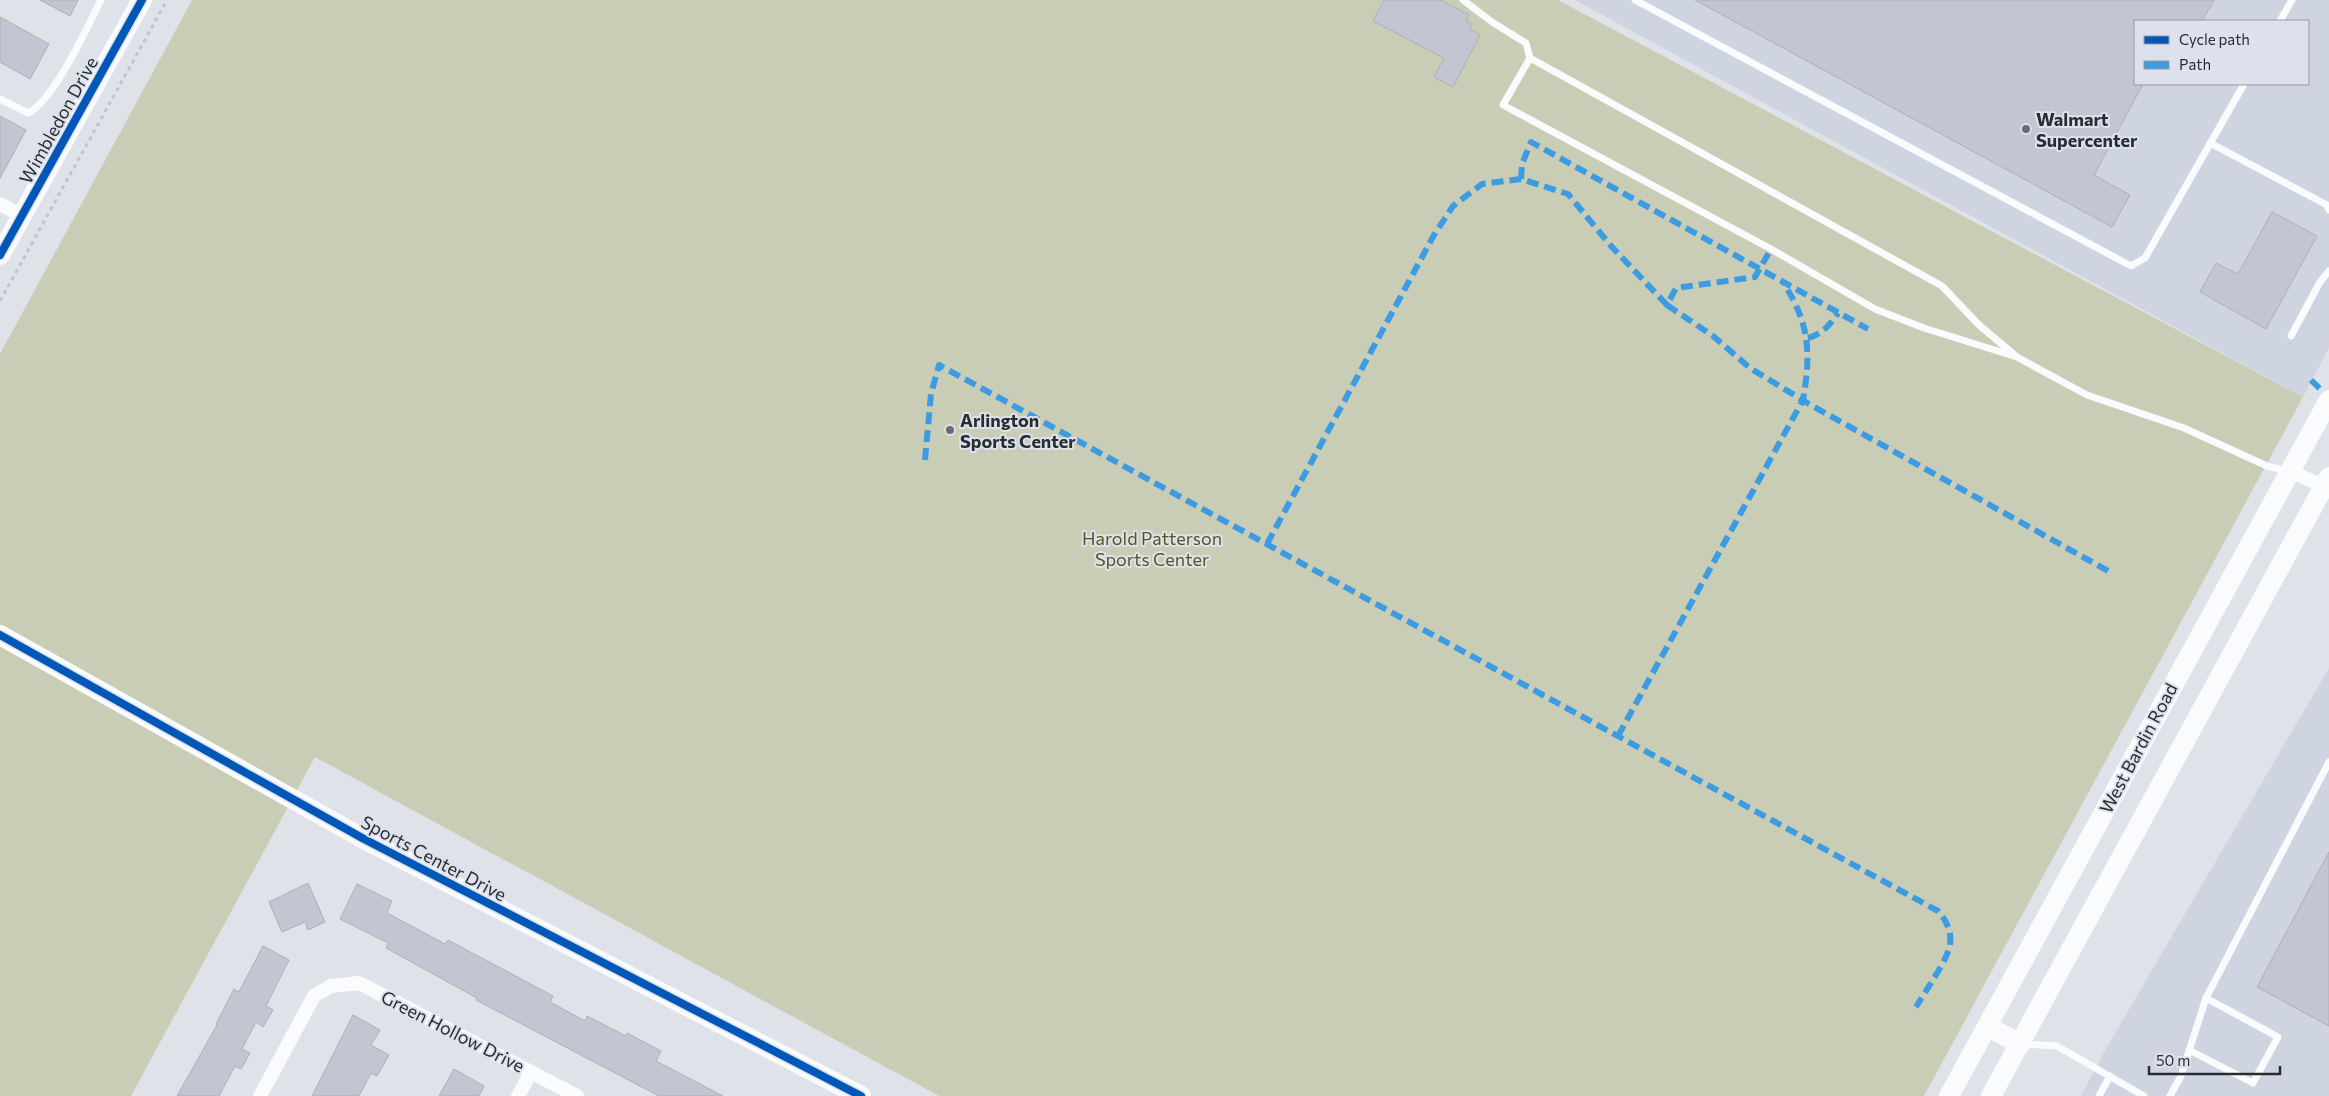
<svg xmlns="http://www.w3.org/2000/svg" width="2329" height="1096" viewBox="0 0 2329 1096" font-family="Commissioner,sans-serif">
	<rect width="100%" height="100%" fill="#e0e2e9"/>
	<!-- built -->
	<g fill="#cfd4e1" fill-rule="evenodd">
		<path d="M1575,0H2329V348L2303,397ZM2135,21H2308V84H2135Z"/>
		<polygon points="2329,668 2329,1096 2081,1096 2104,1052"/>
	</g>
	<!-- green -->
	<polygon fill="#cacdb5" points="192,0 1558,0 2303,397 1924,1096 939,1096 315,757 131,1096 0,1096 0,354"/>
	<!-- building -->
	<g fill="#c1c6d2" stroke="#adafb4">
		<polygon points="40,0 78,0 70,16"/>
		<polygon points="1384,0 1440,0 1469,15 1466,21 1472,24 1470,29 1480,35 1453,87 1434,77 1444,58 1373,21"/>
		<polygon points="1695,0 2214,0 2202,21 2135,21 2135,84 2143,84 2094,175 2130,195 2112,227"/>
		<polygon points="0,17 49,44 30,79 0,62"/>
		<polygon points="0,116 26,130 0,178"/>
		<polygon points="2272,212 2317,236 2266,329 2200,292 2216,263 2238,274"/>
		<polygon points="2329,852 2329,1026 2257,987"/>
		<polygon points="308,883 325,922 308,930 305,922 282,932 269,902"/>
		<polygon points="357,884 392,901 387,913 445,944 448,940 553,996 550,1002 585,1021 587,1016 626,1036 627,1033 661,1051 656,1061 723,1096 659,1096 476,1000 477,998 386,948 388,943 340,919"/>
		<polygon points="263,946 289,960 266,1006 273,1010 263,1027 256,1022 242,1049 250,1053 241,1069 235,1066 219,1096 177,1096 217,1025 216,1024 234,989 239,992"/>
		<polygon points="353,1015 380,1030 371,1045 389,1055 377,1076 371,1073 359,1096 312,1096"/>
		<polygon points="454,1069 484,1086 479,1096 439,1096"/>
	</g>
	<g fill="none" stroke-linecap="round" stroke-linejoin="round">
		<!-- path -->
		<polyline stroke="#c3c4c6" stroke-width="3" stroke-dasharray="4 4" stroke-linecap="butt" points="0,301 167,0"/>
		<!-- lane -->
		<g stroke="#fafbfc" stroke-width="7">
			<polyline points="1463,0 1492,22 1526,43 1530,58"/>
			<polyline points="1635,0 2131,266 2145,258 2244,84"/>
			<polyline points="2280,21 2292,0"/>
			<path d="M0,99L28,113C54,100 87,28 101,0"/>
			<polyline points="2210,143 2327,205 2329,210"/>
			<polyline points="2291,336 2320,282 2329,271"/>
			<polyline points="2017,357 1924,328 1875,309 1771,249 1503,105 1530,58 1942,286 1979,325 2017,357 2087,395 2184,428 2267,466 2287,471"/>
			<polyline points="2021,1044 2057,1046 2144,1096"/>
			<polyline points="2189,1050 2253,1083 2278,1037 2206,998"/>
			<polyline points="2099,1096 2110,1076"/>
			<polyline points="2170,1096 2181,1076 2206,998 2329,762"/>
		</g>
		<!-- street -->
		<g stroke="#fafbfc" stroke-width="14">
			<polyline points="0,204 22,216"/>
			<polyline points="2290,471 2329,489"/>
			<polyline points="260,1096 314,996 331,986 359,983 577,1096"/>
			<polyline points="518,1096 531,1072"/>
		</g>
		<!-- secondary -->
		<g stroke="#fafbfc" stroke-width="20">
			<polyline points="0,255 142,0"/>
			<polyline points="0,635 364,839 861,1096"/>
			<polyline points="1988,1027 2021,1044"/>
			<polyline points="1949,1096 2329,400"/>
			<polyline points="1991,1096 2329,477"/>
		</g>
		<!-- quiet -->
		<g stroke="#3d9ce1" stroke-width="6" stroke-dasharray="12 6" stroke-linecap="butt">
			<polyline points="1521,179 1522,164 1531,142 1868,329"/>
			<polyline points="1667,305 1713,336 1750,368 1809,404 2110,572"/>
			<path d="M1808,338C1822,334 1830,325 1838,313"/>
			<polyline points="2311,380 2322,391"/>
			<path d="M925,460L931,394L939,365L1938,911C1946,920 1952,931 1950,944C1949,958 1924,993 1916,1007"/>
			<polyline points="1267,544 1434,235 1453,206 1482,184 1521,179 1568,194 1611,246 1667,305 1676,288 1755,277 1771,249"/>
			<path d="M1618,736L1803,400C1811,354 1810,324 1784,284"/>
		</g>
		<defs>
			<g id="cycleway">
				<polyline points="0,255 142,0"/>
				<polyline points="0,635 364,839 861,1096"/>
			</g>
		</defs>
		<!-- cycleway casing -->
		<use href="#cycleway" stroke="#dce1ed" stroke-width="11"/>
		<!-- cycleway -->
		<use href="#cycleway" stroke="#0057b8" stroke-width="8"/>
	</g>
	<!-- markers -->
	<g fill="#696c71" stroke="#dce1ed" stroke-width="2">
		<circle cx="2026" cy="129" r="5"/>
		<circle cx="950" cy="430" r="5"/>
	</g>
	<g text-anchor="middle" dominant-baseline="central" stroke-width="4" stroke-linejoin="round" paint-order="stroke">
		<!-- poi labels -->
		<g font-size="18" font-weight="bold" fill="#292c30" stroke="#dce1ed" text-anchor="start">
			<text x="2036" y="119">Walmart<tspan x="2036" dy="21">Supercenter</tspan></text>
			<text x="960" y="420">Arlington<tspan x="960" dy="21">Sports Center</tspan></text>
		</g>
		<!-- street labels -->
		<g font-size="18" fill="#292c30" stroke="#dce1ed">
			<text transform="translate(58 120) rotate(-61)">Wimbledon Drive</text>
			<text transform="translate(2138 748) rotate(-62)">West Bardin Road</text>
			<text transform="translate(434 858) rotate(28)">Sports Center Drive</text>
			<text transform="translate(453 1031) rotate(27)">Green Hollow Drive</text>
		</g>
		<!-- park labels -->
		<g font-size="18" fill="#55571c" stroke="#dce1ed">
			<text x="1152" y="538">Harold Patterson<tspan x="1152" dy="21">Sports Center</tspan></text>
		</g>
	</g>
	<!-- legend -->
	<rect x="2134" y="20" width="175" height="65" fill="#dce1ed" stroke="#9499a1"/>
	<rect x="2144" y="36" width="25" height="8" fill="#0057b8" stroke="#9499a1"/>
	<text x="2179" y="45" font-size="15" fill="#292c30">Cycle path</text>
	<rect x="2144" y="61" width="25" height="8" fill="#3d9ce1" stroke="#9499a1"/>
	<text x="2179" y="70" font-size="15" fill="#292c30">Path</text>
	<!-- scale -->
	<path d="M2149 1066v8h131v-8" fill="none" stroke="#292c30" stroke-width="2.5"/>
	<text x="2156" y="1066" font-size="15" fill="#292c30" stroke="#dce1ed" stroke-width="4" paint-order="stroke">50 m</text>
</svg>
